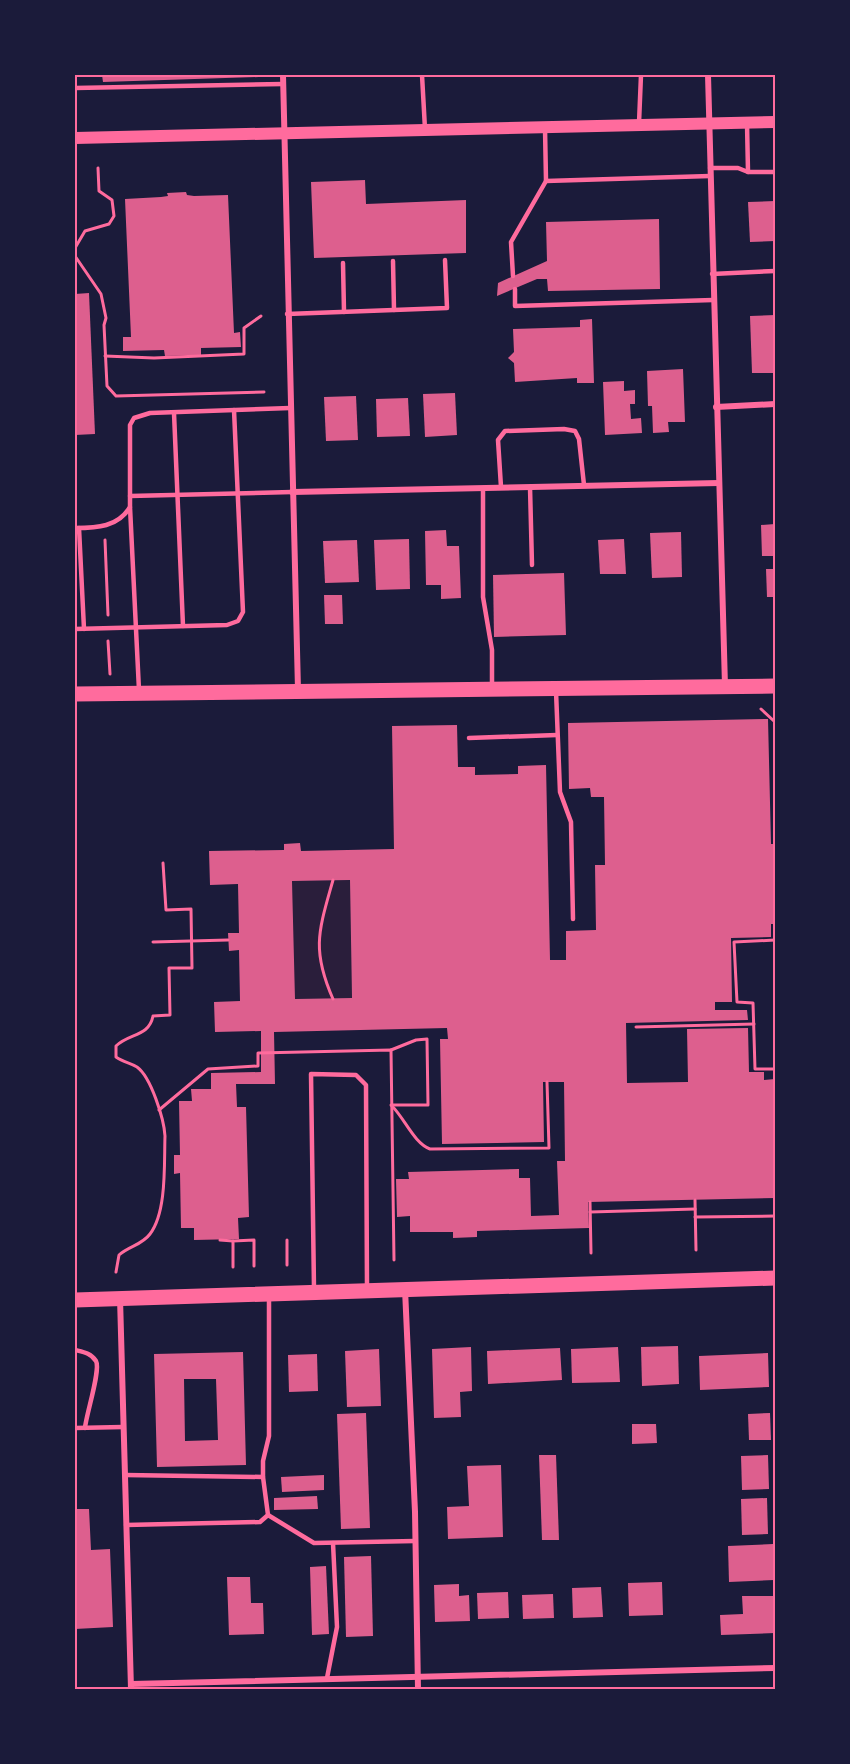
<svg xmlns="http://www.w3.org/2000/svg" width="850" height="1764" viewBox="0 0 850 1764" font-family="'Sofia Sans Condensed',sans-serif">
	<rect width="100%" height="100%" fill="#1b1b3a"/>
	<!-- green -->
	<polygon fill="#2a1e3b" points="350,880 352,998 295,999 292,881"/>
	<!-- building -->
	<g fill="#dd5f8e" fill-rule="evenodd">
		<polygon points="102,75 259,75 259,77 103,82"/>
		<polygon points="365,180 366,204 466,200 466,253 314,258 311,182"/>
		<polygon points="186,192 187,195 194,196 228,195 234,333 240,332 241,347 201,348 201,355 165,356 164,350 123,351 123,337 131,337 125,199 161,197 168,196 167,193"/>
		<polygon points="775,201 775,241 750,242 748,202"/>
		<polygon points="659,219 660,289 548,291 547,279 537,279 497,296 498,283 547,261 546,222"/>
		<polygon points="89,293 95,434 75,435 75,294"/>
		<polygon points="775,315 775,373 752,373 750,316"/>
		<polygon points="592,319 594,383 577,383 577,378 515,382 514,363 508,358 514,352 513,329 580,327 580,320"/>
		<polygon points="683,369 685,422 668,422 669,432 653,433 652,406 648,406 647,371"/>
		<polygon points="624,381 624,391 635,390 635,404 630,404 631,419 641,418 642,433 605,435 603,382"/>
		<polygon points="455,393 457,435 425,437 423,394"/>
		<polygon points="356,396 358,440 326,441 324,397"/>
		<polygon points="408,398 410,436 377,437 376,399"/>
		<polygon points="775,524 775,556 762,556 761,525"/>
		<polygon points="446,530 447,546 459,546 461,598 441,599 441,585 426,585 425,531"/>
		<polygon points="681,532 682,577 652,578 650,533"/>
		<polygon points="409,539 410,589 376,590 374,540"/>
		<polygon points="624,539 626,574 600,574 598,540"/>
		<polygon points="357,540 359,582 325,583 323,541"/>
		<polygon points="766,569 775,569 775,597 767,597"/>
		<polygon points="564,573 566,635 494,637 493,575"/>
		<polygon points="324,595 342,595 343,624 325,624"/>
		<path d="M768,719L771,844H775V924H771V937L731,938L732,1002H715V1010H747L748,1020L626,1023L627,1083L688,1082L687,1029L748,1028L749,1072H764V1080L775,1079V1198L588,1202L589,1228L477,1231V1237L453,1238V1232H410V1216L397,1217L396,1179H409L408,1172L519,1169V1178H530L531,1216L559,1215L557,1161H565L564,1082H543L544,1142L442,1144L440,1039H448L447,1028L274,1032L275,1084H236L237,1107H246L249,1217L238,1218L239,1239L194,1240V1228H181L180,1173L174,1174V1155H180L179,1101H192L191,1089H211V1073L261,1072V1031L215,1032L214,1002L240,1001L239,950L229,951L228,933H239L238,884L210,885L209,851L284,850V844L300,843L301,851L394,849L392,726L457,725L458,767H475V775L518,774V766L546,765L550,960H566V931L596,930L595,865H605L604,797H591L590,788L569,789L568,723ZM350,880L352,998L295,999L292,881Z"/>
		<polygon points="678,1346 679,1384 642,1386 641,1347"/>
		<polygon points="471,1347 472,1391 460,1392 461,1417 434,1418 432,1349"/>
		<polygon points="618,1347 620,1382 572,1383 571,1349"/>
		<polygon points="560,1348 562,1380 488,1384 487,1351"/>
		<polygon points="379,1349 381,1406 347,1407 345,1351"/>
		<path d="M243,1352L246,1465L157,1467L154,1354ZM184,1379H216L218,1440L185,1441Z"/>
		<polygon points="768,1353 769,1387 700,1390 699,1356"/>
		<polygon points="317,1354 318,1391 289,1392 288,1355"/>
		<polygon points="366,1413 370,1528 341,1529 337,1414"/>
		<polygon points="770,1413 771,1440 749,1440 748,1414"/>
		<polygon points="632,1424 656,1424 657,1443 632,1444"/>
		<polygon points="539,1455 556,1455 559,1540 542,1540"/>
		<polygon points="768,1455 769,1489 742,1490 741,1456"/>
		<polygon points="501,1465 503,1537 448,1539 447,1507 469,1506 467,1466"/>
		<polygon points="324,1475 324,1490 282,1492 281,1477"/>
		<polygon points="317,1496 318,1509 274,1510 274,1498"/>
		<polygon points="767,1498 768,1534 742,1535 741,1499"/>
		<polygon points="75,1509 89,1509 91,1550 110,1549 113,1627 75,1629"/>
		<polygon points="773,1544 774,1580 729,1582 728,1546"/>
		<polygon points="371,1556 373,1636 346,1637 344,1557"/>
		<polygon points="326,1566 329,1634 312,1635 310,1567"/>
		<polygon points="227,1577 250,1577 251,1603 263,1603 264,1634 229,1635"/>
		<polygon points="662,1582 663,1615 629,1616 628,1583"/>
		<polygon points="459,1584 459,1596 469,1595 470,1621 435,1622 434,1585"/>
		<polygon points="601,1587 603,1617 573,1618 572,1588"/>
		<polygon points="508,1592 509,1618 478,1619 477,1593"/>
		<polygon points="553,1594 554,1618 523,1619 522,1595"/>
		<polygon points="742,1596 775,1596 775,1633 721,1635 720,1615 743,1614"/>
	</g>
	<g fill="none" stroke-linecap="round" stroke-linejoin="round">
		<!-- path -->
		<g stroke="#ff6b9d" stroke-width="3">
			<polyline points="75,248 85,231 109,224 114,216 112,200 99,191 98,168"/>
			<polyline points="75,256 101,294 106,318 104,325 107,386 116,396 264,392"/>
			<polyline points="105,356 154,358 244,354 244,328 261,316"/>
			<polyline points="105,540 108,615"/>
			<polyline points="108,641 110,674"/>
			<polyline points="761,709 775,722"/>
			<polyline points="775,940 734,942 737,1002 753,1003 755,1069 775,1069"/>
			<polyline points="153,942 228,940"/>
			<path d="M333,999C311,949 319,930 333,880"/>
			<polyline points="636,1027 754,1024"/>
			<polyline points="391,1050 416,1040 427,1039 428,1105 391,1105"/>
			<path d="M392,1106C405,1119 414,1143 430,1149L549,1148L547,1082"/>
			<polyline points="159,1110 208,1069 258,1066 258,1053 391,1050 394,1260"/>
			<polyline points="695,1200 696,1250"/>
			<polyline points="590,1202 591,1253"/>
			<polyline points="590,1212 695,1209"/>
			<polyline points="695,1217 775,1216"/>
			<polyline points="220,1240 233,1241"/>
			<polyline points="287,1240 287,1265"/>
			<polyline points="233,1267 233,1241 254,1240 254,1266"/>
			<path d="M116,1272L119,1255C129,1246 142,1245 150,1234C167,1212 164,1163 165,1136C164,1119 151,1077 137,1067C130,1063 123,1062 116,1057V1046C129,1033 149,1037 153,1016L170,1015L169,968H192L191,909L166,910L163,863"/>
		</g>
		<!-- service -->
		<g stroke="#ff6b9d" stroke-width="4.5">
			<polyline points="422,75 425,129"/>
			<polyline points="75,88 283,84"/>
			<polyline points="639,123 641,75"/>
			<polyline points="747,123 748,172 775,172"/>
			<polyline points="545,128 546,181 710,176"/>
			<polyline points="710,168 738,168 748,172"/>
			<polyline points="393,261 394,310"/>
			<polyline points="343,263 344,312"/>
			<polyline points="712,274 775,271"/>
			<polyline points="513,276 511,242 546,181"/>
			<polyline points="515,289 515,306 713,300"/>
			<polyline points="287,314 447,308 445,260"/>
			<polyline points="174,413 183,626"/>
			<polyline points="501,487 498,440 505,431 564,429 575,431 579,439 584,485"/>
			<polyline points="530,487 532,565"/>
			<polyline points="483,488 483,597 492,650 492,686"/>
			<polyline points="130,496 292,492"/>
			<polyline points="130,507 139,690"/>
			<path d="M75,528C97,528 118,527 130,507V425L134,418L150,413L290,408"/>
			<polyline points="79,528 84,629"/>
			<polyline points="75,629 227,625 238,621 243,612 234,410"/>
			<polyline points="556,691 560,792 571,822 573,919"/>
			<polyline points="469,738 557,735"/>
			<polyline points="314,1289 311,1074 356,1075 366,1085 367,1288"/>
			<path d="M75,1350C83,1352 91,1353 96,1361C101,1370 86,1415 85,1428"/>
			<polyline points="75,1428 123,1427"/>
			<polyline points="125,1475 263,1477 263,1461 269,1436 269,1298"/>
			<polyline points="268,1515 314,1543 415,1541"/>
			<polyline points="126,1525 260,1522 268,1515 263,1477"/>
			<polyline points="327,1678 337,1627 333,1543"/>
		</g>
		<!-- minor -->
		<g stroke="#ff6b9d" stroke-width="6">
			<polyline points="283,75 298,690"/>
			<polyline points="708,75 725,686"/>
			<polyline points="716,407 775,404"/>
			<polyline points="292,492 719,483"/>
			<polyline points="405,1289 415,1512 418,1689"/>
			<polyline points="120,1298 131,1689"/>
			<polyline points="131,1684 775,1668"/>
		</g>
		<!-- secondary -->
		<polyline stroke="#ff6b9d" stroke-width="12" points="75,138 775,122"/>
		<!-- primary -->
		<g stroke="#ff6b9d" stroke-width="15">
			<polyline points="75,694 775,686"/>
			<polyline points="75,1300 775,1278"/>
		</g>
	</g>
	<!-- border -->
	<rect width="850" height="1764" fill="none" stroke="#1b1b3a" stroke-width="153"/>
	<rect x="76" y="76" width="698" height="1612" fill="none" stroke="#ff6b9d" stroke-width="2"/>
</svg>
